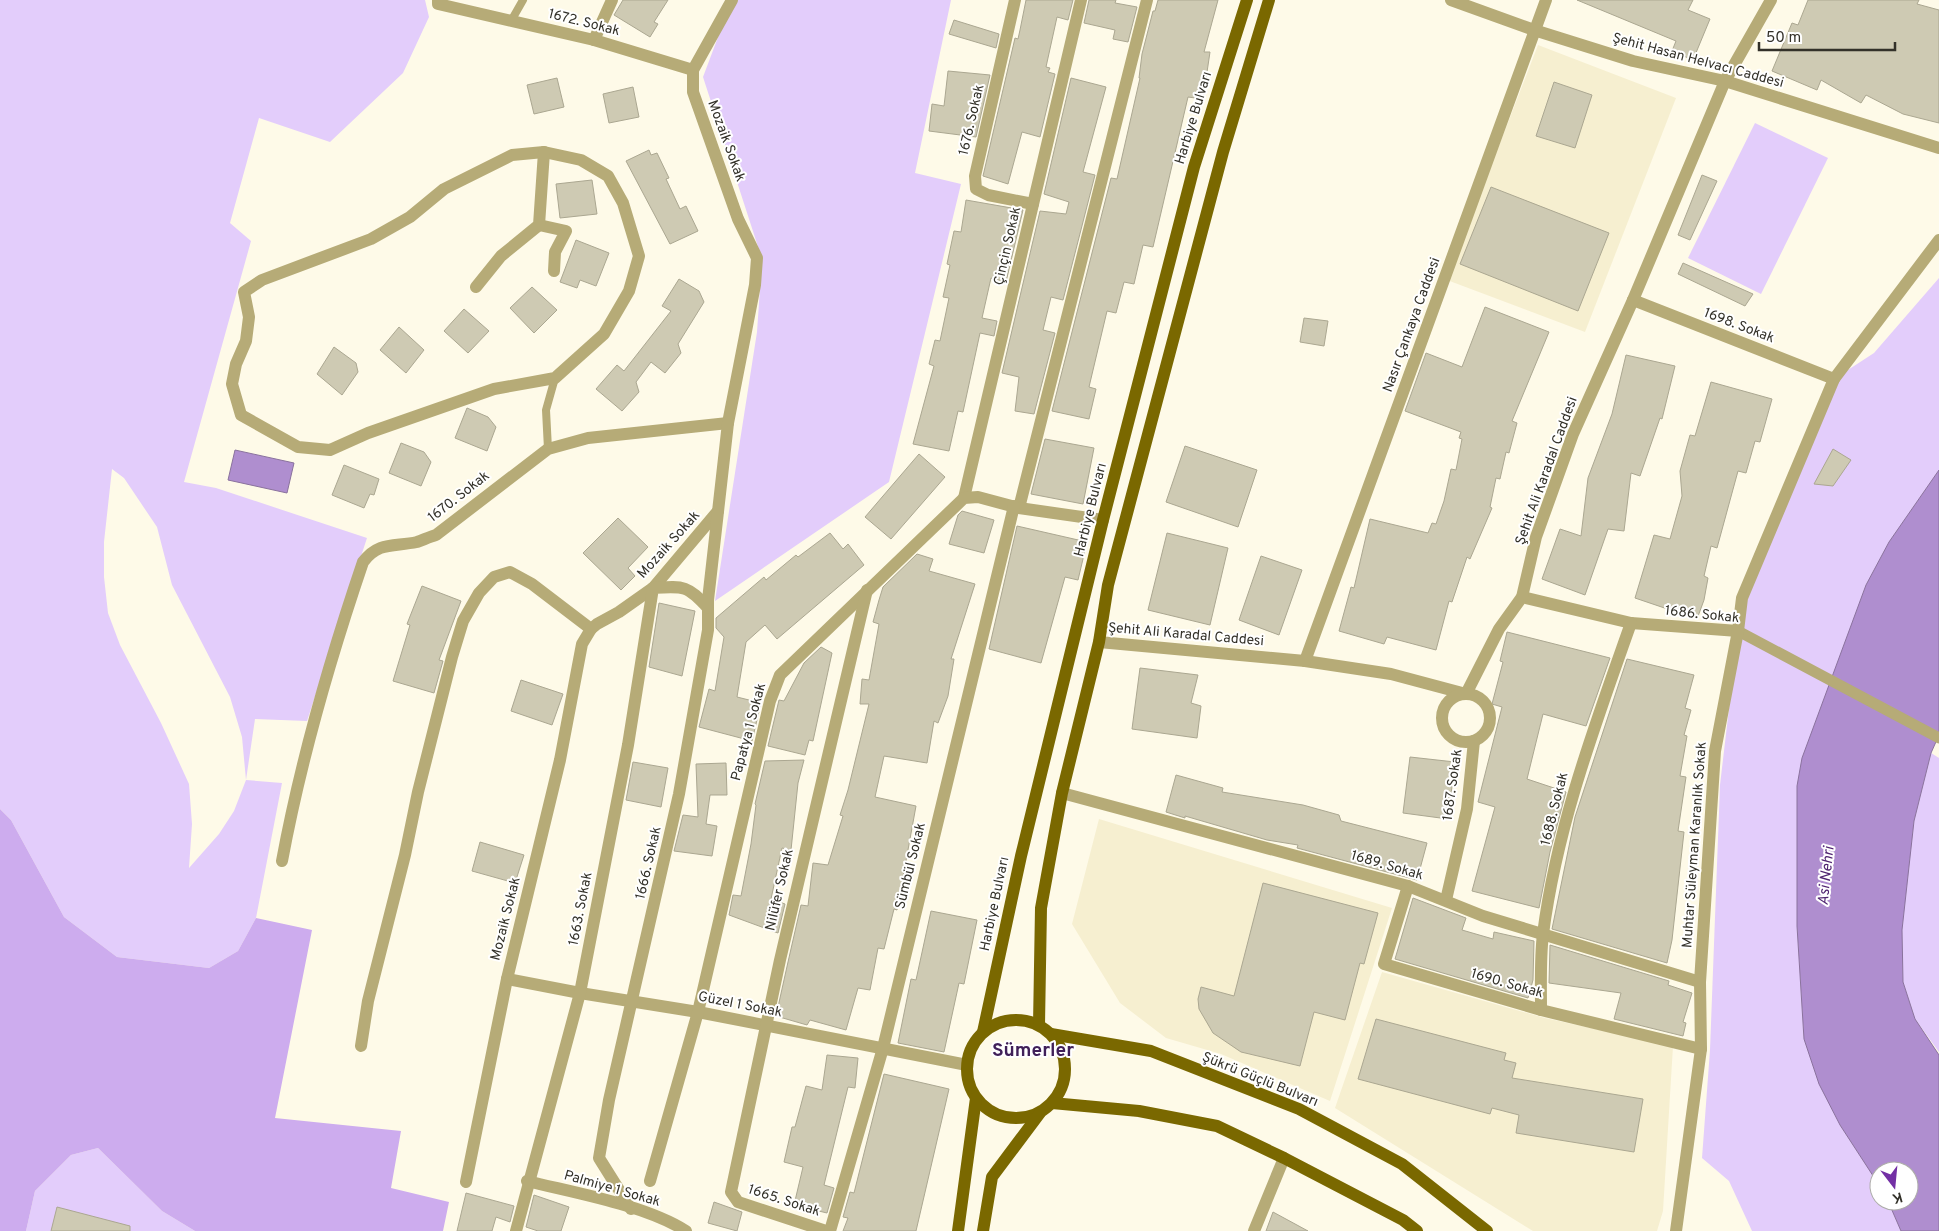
<svg xmlns="http://www.w3.org/2000/svg" width="1939" height="1231" viewBox="0 0 1939 1231" font-family="Overpass,sans-serif">
	<rect width="100%" height="100%" fill="#fefae8"/>
	<!-- built -->
	<g fill="#f6efd0">
		<polygon points="1538,45 1676,98 1585,332 1447,280"/>
		<polygon points="1099,819 1392,908 1330,1101 1221,1054 1166,1038 1120,1003 1072,924"/>
		<polygon points="1382,972 1545,1018 1673,1046 1663,1211 1657,1231 1533,1231 1335,1108"/>
	</g>
	<!-- green -->
	<g fill="#e3cdfb" fill-rule="evenodd">
		<path d="M0,0H425L429,17L403,73L330,142L259,118L230,223L251,241L184,482L216,488L367,538L307,721L255,719L246,780L282,783L256,918L238,951L209,968L117,957L64,917L11,820L0,809ZM112,469L124,478L157,527L172,585L230,697L242,737L246,780L234,811L219,834L189,868L192,824L189,784L161,723L120,645L108,613L104,577V542Z"/>
		<polygon points="732,0 951,0 915,173 961,184 889,482 715,601 757,332 762,259 703,77"/>
		<polygon points="1755,123 1828,158 1761,294 1688,258"/>
		<polygon points="1939,278 1939,470 1889,542 1866,585 1797,786 1797,926 1804,1039 1840,1125 1879,1185 1879,1201 1888,1201 1901,1231 1752,1231 1729,1181 1702,1158 1710,1050 1720,785 1742,598 1834,379 1874,353"/>
		<polygon points="1931,753 1939,758 1939,1052 1915,1019 1903,982 1902,930 1914,821"/>
		<polygon points="98,1148 162,1211 195,1231 26,1231 35,1191 71,1155"/>
	</g>
	<!-- forest -->
	<polygon fill="#cdacee" points="0,809 11,820 64,917 117,957 209,968 238,951 256,918 312,930 275,1118 401,1131 391,1188 449,1202 443,1231 195,1231 162,1211 98,1148 71,1155 35,1191 26,1231 0,1231"/>
	<!-- water -->
	<g fill="#af8ecf" stroke="#8a729d">
		<polygon points="235,450 294,463 287,493 228,480"/>
		<polygon points="1939,470 1939,735 1931,753 1914,821 1902,930 1903,982 1915,1019 1939,1055 1939,1231 1901,1231 1888,1201 1909,1201 1909,1171 1879,1171 1879,1185 1840,1125 1819,1084 1804,1039 1797,926 1797,786 1802,758 1866,585 1889,542"/>
	</g>
	<!-- building -->
	<g fill="#cecab3" stroke="#aba791">
		<polygon points="623,0 668,0 654,22 658,24 650,37 614,15"/>
		<polygon points="1026,0 1073,0 1068,20 1057,17 1046,67 1050,68 1048,72 1055,74 1040,137 1022,132 1008,184 983,176 1015,38 1018,39 1020,30"/>
		<polygon points="1089,0 1116,0 1115,3 1137,7 1128,42 1113,39 1115,30 1084,23"/>
		<polygon points="1158,0 1218,0 1204,52 1210,52 1203,99 1188,97 1153,247 1143,245 1134,284 1124,282 1116,313 1107,311 1089,387 1096,389 1089,419 1052,411 1111,178 1117,179 1140,78 1139,78 1142,54 1153,11 1155,11"/>
		<polygon points="1577,0 1693,0 1688,10 1710,19 1693,60 1672,51 1676,41"/>
		<polygon points="1808,0 1919,0 1917,4 1939,10 1939,123 1903,114 1866,95 1861,103 1821,80 1817,90 1772,71 1792,23 1798,25"/>
		<polygon points="954,20 999,34 996,48 949,34"/>
		<polygon points="948,71 990,75 976,137 929,131 932,104 944,106"/>
		<polygon points="557,78 564,107 534,114 527,85"/>
		<polygon points="1071,78 1106,87 1083,172 1095,175 1063,300 1051,297 1043,330 1055,333 1034,414 1015,411 1019,377 1002,373 1040,211 1066,214 1069,202 1044,194"/>
		<polygon points="1554,82 1592,95 1575,148 1536,136"/>
		<polygon points="633,87 639,117 609,123 603,94"/>
		<polygon points="649,150 651,155 657,153 669,178 666,179 680,209 686,206 698,231 670,244 626,161"/>
		<polygon points="1702,175 1717,181 1690,240 1678,235"/>
		<polygon points="592,180 597,214 560,218 556,184"/>
		<polygon points="1491,187 1609,233 1578,311 1460,264"/>
		<polygon points="966,200 1023,210 1006,282 991,278 982,318 997,321 994,336 980,333 963,412 958,411 949,451 913,444 934,366 929,364 935,340 940,341 949,298 943,297 950,265 947,264 954,231 961,232"/>
		<polygon points="576,240 609,253 596,286 580,280 577,288 560,282"/>
		<polygon points="1683,263 1753,294 1745,306 1678,274"/>
		<polygon points="679,279 699,291 704,302 678,344 681,353 665,373 651,362 636,382 639,392 622,411 596,389 617,365 624,371 671,311 662,306"/>
		<polygon points="532,287 557,310 534,333 510,308"/>
		<polygon points="1485,307 1549,332 1512,421 1517,423 1509,453 1506,452 1500,479 1496,478 1490,507 1492,508 1470,559 1467,557 1452,602 1449,601 1436,650 1387,637 1384,644 1339,631 1351,587 1354,588 1370,519 1428,533 1432,523 1436,524 1444,501 1451,469 1456,470 1462,439 1459,438 1461,432 1405,411 1426,353 1462,367"/>
		<polygon points="464,309 489,331 468,353 444,331"/>
		<polygon points="1304,318 1328,321 1324,346 1300,342"/>
		<polygon points="399,327 424,350 406,373 380,350"/>
		<polygon points="334,347 356,363 358,372 342,395 317,374"/>
		<polygon points="1626,355 1675,366 1662,419 1660,418 1640,476 1631,473 1624,531 1608,529 1585,595 1542,579 1560,529 1581,536 1588,478 1612,414"/>
		<polygon points="1711,382 1772,399 1760,442 1755,441 1746,473 1738,471 1717,548 1711,546 1704,576 1708,578 1704,600 1697,619 1635,598 1654,535 1670,539 1682,496 1680,471 1690,435 1695,436"/>
		<polygon points="467,408 488,417 496,427 487,451 455,438"/>
		<polygon points="1045,439 1094,448 1083,504 1031,494"/>
		<polygon points="401,443 424,452 431,462 421,486 389,473"/>
		<polygon points="1185,446 1257,470 1238,527 1166,502"/>
		<polygon points="1833,449 1851,460 1833,486 1814,484"/>
		<polygon points="919,454 945,477 891,539 865,517"/>
		<polygon points="344,465 379,479 374,495 370,494 364,508 332,495"/>
		<polygon points="962,511 994,520 984,553 949,544 958,515"/>
		<polygon points="618,518 648,547 628,568 635,576 621,590 583,553"/>
		<polygon points="1017,526 1087,542 1078,580 1065,577 1041,663 989,649"/>
		<polygon points="830,533 843,549 848,544 864,565 777,639 765,625 746,642 737,697 761,703 752,741 699,727 709,689 715,691 724,637 716,628 716,618 764,577 766,580 796,555 798,557"/>
		<polygon points="1167,533 1228,548 1210,625 1148,610"/>
		<polygon points="917,554 933,559 929,571 975,584 951,659 954,659 948,696 938,723 934,721 927,763 884,756 875,797 916,806 897,910 894,909 884,949 878,948 870,990 858,988 846,1030 810,1020 807,1025 776,1016 788,962 801,905 808,906 813,863 828,865 843,816 840,815 848,790 869,704 860,704 862,679 869,680 879,624 873,622 879,600 883,587"/>
		<polygon points="1261,556 1302,570 1279,635 1239,620"/>
		<polygon points="422,586 461,601 439,660 443,661 434,693 393,681 410,625 407,624"/>
		<polygon points="659,603 695,611 682,676 649,667"/>
		<polygon points="1507,632 1610,658 1586,726 1543,714 1527,779 1566,792 1550,852 1539,908 1472,891 1495,807 1478,802 1502,707 1492,704 1503,662 1500,661"/>
		<polygon points="821,647 832,653 813,741 809,740 805,755 768,746 779,700 784,701 804,663"/>
		<polygon points="1627,659 1694,675 1685,708 1691,710 1684,735 1687,736 1680,776 1686,777 1678,831 1684,832 1672,940 1667,963 1552,929 1575,817"/>
		<polygon points="1140,668 1198,675 1191,703 1201,706 1197,738 1132,729"/>
		<polygon points="521,680 563,694 552,725 511,711"/>
		<polygon points="1410,757 1455,762 1448,819 1403,813"/>
		<polygon points="804,760 798,783 791,850 782,848 771,899 785,904 778,933 729,915 733,895 741,896 751,844 756,805 755,804 765,761"/>
		<polygon points="633,762 668,768 661,807 626,800"/>
		<polygon points="726,763 727,795 710,795 706,824 717,826 712,856 674,851 683,815 698,817 696,764"/>
		<polygon points="1176,775 1223,788 1222,792 1303,805 1339,815 1341,821 1427,843 1417,880 1297,848 1298,845 1267,840 1185,816 1185,818 1166,812"/>
		<polygon points="480,842 524,855 515,883 472,871"/>
		<polygon points="1263,883 1378,913 1364,964 1360,963 1345,1020 1314,1012 1300,1066 1241,1052 1213,1033 1199,1009 1198,999 1201,987 1234,996"/>
		<polygon points="1413,898 1466,918 1462,930 1493,939 1494,932 1534,941 1533,980 1528,998 1395,959"/>
		<polygon points="931,911 977,920 964,984 959,983 944,1052 898,1043 911,979 916,980"/>
		<polygon points="1550,945 1669,981 1668,985 1692,993 1683,1022 1686,1023 1683,1036 1614,1019 1621,993 1549,983"/>
		<polygon points="1376,1019 1506,1053 1504,1060 1516,1063 1512,1078 1643,1099 1634,1152 1516,1133 1519,1115 1492,1108 1490,1114 1358,1079"/>
		<polygon points="827,1055 858,1058 855,1088 848,1087 824,1185 834,1188 827,1213 794,1205 803,1167 784,1162 792,1127 795,1127 806,1086 822,1090"/>
		<polygon points="884,1074 949,1089 916,1231 843,1231 848,1218 843,1217 850,1192 854,1193"/>
		<polygon points="466,1193 514,1206 510,1222 496,1217 492,1231 457,1231"/>
		<polygon points="534,1195 569,1207 561,1231 538,1231 526,1227"/>
		<polygon points="714,1202 742,1212 737,1231 708,1223"/>
		<polygon points="57,1207 130,1226 130,1231 51,1231"/>
		<polygon points="1273,1212 1308,1231 1266,1231"/>
	</g>
	<g fill="none" stroke-linecap="round" stroke-linejoin="round">
		<!-- service -->
		<g stroke="#b6ab77" stroke-width="8">
			<polyline points="511,21 523,0"/>
			<polyline points="548,449 546,410 555,378"/>
		</g>
		<!-- pedestrian -->
		<polyline stroke="#b6ab77" stroke-width="11" points="1738,631 1939,738"/>
		<!-- minor -->
		<g stroke="#b6ab77" stroke-width="12">
			<polyline points="438,0 438,4 594,40 693,70"/>
			<polyline points="1015,0 975,176 976,189 988,195 1033,204"/>
			<polyline points="1451,0 1534,30 1633,61 1725,81 1939,148"/>
			<polyline points="594,40 612,0"/>
			<polygon points="544,152 581,160 608,176 623,203 639,256 629,291 604,334 555,378 494,389 368,433 330,450 298,447 241,415 232,384 236,364 246,341 249,317 244,292 262,280 371,239 410,217 444,189 512,155"/>
			<polyline points="539,225 566,231 555,252 554,271"/>
			<polyline points="476,287 501,256 539,225 544,152"/>
			<polyline points="1633,300 1834,379"/>
			<polyline points="964,498 1081,0"/>
			<polyline points="1019,508 1147,0"/>
			<polyline points="1522,597 1631,623 1738,631"/>
			<polyline points="1099,642 1305,661 1391,674 1466,694 1499,629 1522,597 1536,537 1573,434 1633,300 1725,81 1771,0"/>
			<polyline points="1305,661 1546,0"/>
			<circle cx="1466" cy="718" r="24"/>
			<polyline points="1062,793 1408,886 1483,916 1700,982"/>
			<path d="M282,861C301,759 330,659 363,562C379,541 394,547 417,542C423,540 429,537 436,535L548,449L588,438L728,423"/>
			<polyline points="1408,886 1384,964 1541,1010 1701,1049"/>
			<polyline points="1446,900 1467,809 1474,741"/>
			<polyline points="507,979 580,993 698,1012 967,1065"/>
			<path d="M1541,1010C1541,985 1540,958 1543,934C1557,826 1595,725 1631,623"/>
			<polyline points="361,1046 368,1001 405,855 418,792 452,657 463,621 479,593 494,577 510,572 532,584 591,629"/>
			<path d="M527,1181C575,1193 645,1205 686,1231"/>
			<polyline points="650,1181 698,1012 770,701 780,675 964,498 978,497 1019,508 1103,520"/>
			<polyline points="466,1182 507,979 560,760 582,644 591,629 597,624 619,612 653,588 718,511"/>
			<polyline points="631,1209 599,1158 609,1100 679,794 708,630 708,600 728,423 755,285 757,258 738,219 693,92 693,70 732,0"/>
			<path d="M516,1231L580,993L628,745L653,588C684,586 687,585 708,608"/>
			<polyline points="826,1231 738,1202 731,1192 780,960 867,590"/>
			<polyline points="830,1231 883,1048 1014,506"/>
			<polyline points="1254,1231 1284,1158"/>
			<polyline points="1676,1231 1701,1049 1700,982 1715,751 1738,631 1742,598 1834,379 1939,240"/>
		</g>
		<!-- primary -->
		<g stroke="#7a6800" stroke-width="12">
			<circle cx="1016" cy="1069" r="49"/>
			<polyline points="1039,1025 1041,908 1062,793 1099,642 1108,585 1223,152 1269,0"/>
			<polyline points="983,1032 1021,856 1103,520 1194,167 1247,0"/>
			<polyline points="1051,1034 1151,1051 1299,1109 1402,1164 1487,1231"/>
			<polyline points="1052,1103 1139,1111 1217,1126 1284,1158 1403,1220 1417,1231"/>
			<polyline points="958,1231 976,1098"/>
			<polyline points="983,1231 992,1177 1040,1113"/>
		</g>
	</g>
	<g text-anchor="middle" dominant-baseline="central" stroke-width="4" stroke-linejoin="round" paint-order="stroke">
		<!-- street labels -->
		<g font-size="14" fill="#333129" stroke="#fff">
			<text transform="translate(584 23) rotate(14)">1672. Sokak</text>
			<text transform="translate(1698 61) rotate(15)">Şehit Hasan Helvacı Caddesi</text>
			<text transform="translate(1194 118) rotate(-73)">Harbiye Bulvarı</text>
			<text transform="translate(972 120) rotate(-77)">1676. Sokak</text>
			<text transform="translate(726 141) rotate(70)">Mozaik Sokak</text>
			<text transform="translate(1008 246) rotate(-77)">Çinçin Sokak</text>
			<text transform="translate(1412 325) rotate(-70)">Nasır Çankaya Caddesi</text>
			<text transform="translate(1739 326) rotate(21)">1698. Sokak</text>
			<text transform="translate(1547 471) rotate(-70)">Şehit Ali Karadal Caddesi</text>
			<text transform="translate(459 497) rotate(-38)">1670. Sokak</text>
			<text transform="translate(1091 510) rotate(-76)">Harbiye Bulvarı</text>
			<text transform="translate(669 545) rotate(-48)">Mozaik Sokak</text>
			<text transform="translate(1702 615) rotate(6)">1686. Sokak</text>
			<text transform="translate(1186 635) rotate(5)">Şehit Ali Karadal Caddesi</text>
			<text transform="translate(749 732) rotate(-75)">Papatya 1 Sokak</text>
			<text transform="translate(1453 785) rotate(-82)">1687. Sokak</text>
			<text transform="translate(1555 809) rotate(-76)">1688. Sokak</text>
			<text transform="translate(1695 845) rotate(-86)">Muhtar Süleyman Karanlık Sokak</text>
			<text transform="translate(649 863) rotate(-77)">1666. Sokak</text>
			<text transform="translate(911 866) rotate(-76)">Sümbül Sokak</text>
			<text transform="translate(1387 866) rotate(16)">1689. Sokak</text>
			<text transform="translate(780 890) rotate(-77)">Nilüfer Sokak</text>
			<text transform="translate(995 904) rotate(-78)">Harbiye Bulvarı</text>
			<text transform="translate(581 909) rotate(-79)">1663. Sokak</text>
			<text transform="translate(506 919) rotate(-76)">Mozaik Sokak</text>
			<text transform="translate(1507 984) rotate(16)">1690. Sokak</text>
			<text transform="translate(740 1005) rotate(11)">Güzel 1 Sokak</text>
			<text transform="translate(1260 1080) rotate(22)">Şükrü Güçlü Bulvarı</text>
			<text transform="translate(612 1189) rotate(16)">Palmiye 1 Sokak</text>
			<text transform="translate(784 1201) rotate(18)">1665. Sokak</text>
		</g>
		<!-- water labels -->
		<g font-size="15" font-style="italic" fill="#502571" stroke="#fff">
			<text transform="translate(1827 876) rotate(-84)">Asi Nehri</text>
		</g>
		<!-- district labels -->
		<g font-size="19" font-weight="bold" fill="#402059" stroke="#fff">
			<text x="1033" y="1051">Sümerler</text>
		</g>
	</g>
	<!-- north arrow -->
	<g transform="translate(1894 1186) rotate(164)"><circle r="24" fill="#ffffff" stroke="#adada9"/>
	<path d="M0-4L9 19L0 12L-9 19Z" fill="#7330a5"/>
	<text y="-8" font-size="14" font-weight="bold" text-anchor="middle" fill="#333129">K</text>
	</g>
	<!-- scale -->
	<path d="M1759 42v8h136v-8" fill="none" stroke="#333129" stroke-width="2.5"/>
	<text x="1766" y="42" font-size="15" fill="#333129" stroke="#ffffff" stroke-width="4" paint-order="stroke">50 m</text>
</svg>
